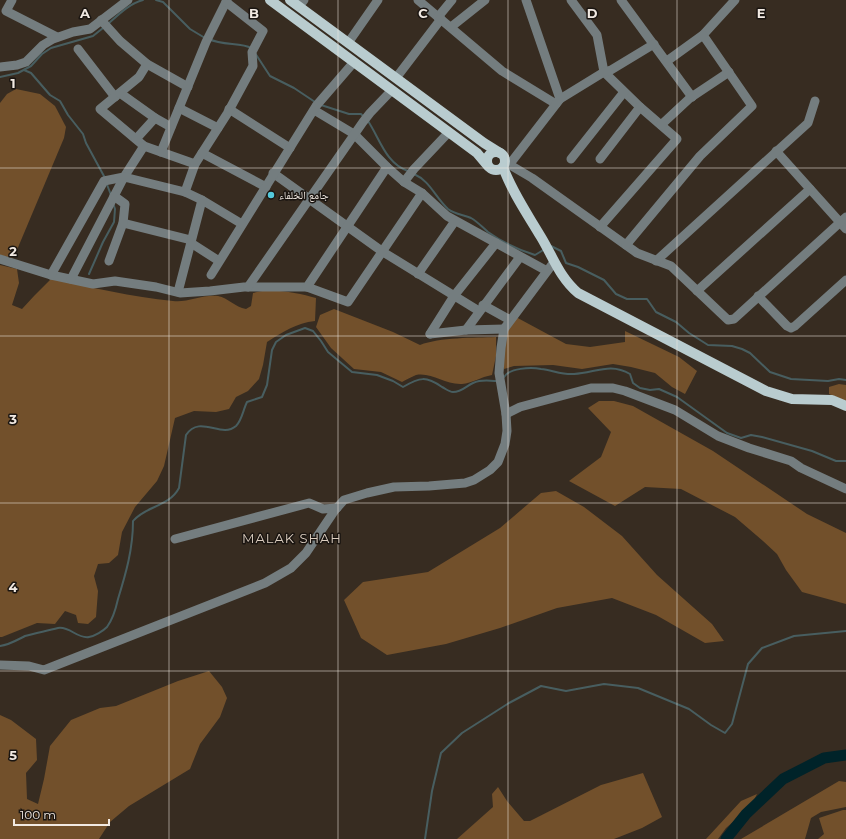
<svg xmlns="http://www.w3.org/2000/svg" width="846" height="839" viewBox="0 0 846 839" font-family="Montserrat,'Noto Naskh Arabic',sans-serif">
	<rect width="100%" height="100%" fill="#372c21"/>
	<!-- green -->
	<g fill="#72502b">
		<polygon points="16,89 40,94 55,106 66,127 64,138 14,257 11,258 0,255 0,103 7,94"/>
		<path d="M0,265L17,269L19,283L12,305L22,309L34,296L51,279C91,287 132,297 173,301C187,303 203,294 218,296C228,298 235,307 246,309L251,306L253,293C271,287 298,293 316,298L315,321C296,323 283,332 267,342L263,365L259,379L248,391L236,397L229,409L216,412L194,411L175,418L164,466L157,481L135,507L122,532L118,555L109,563L98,564L94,576L98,591L96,617L88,624L78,623L76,615L65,611L55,624L37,623L2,637H0Z"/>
		<path d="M334,309L393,332L420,345C440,337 474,338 496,337V356L492,375C481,377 472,383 462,384C445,385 432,372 416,375C411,377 406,380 402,382L381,372L354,369L331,348L316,327L320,315Z"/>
		<polygon points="514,316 566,344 590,347 625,342 625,331 679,357 697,371 685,394 672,387 655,373 631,367 613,364 582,369 553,365 514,366 504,369 504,340"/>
		<polygon points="839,384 846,385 846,401 829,394 829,387"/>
		<polygon points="599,401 614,401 633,406 713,451 807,514 846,533 846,604 802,592 786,570 777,554 763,541 735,517 681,489 645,487 615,506 569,481 601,457 611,432 588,408"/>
		<polygon points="556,491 584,507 622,536 657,575 712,624 724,641 705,643 656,615 612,598 557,608 500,628 446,644 387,655 361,638 344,600 363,582 428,572 500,528 541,493"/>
		<polygon points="209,671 222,687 227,698 220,717 200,744 190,769 129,806 110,822 99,839 0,839 0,715 11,720 36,739 37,760 26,773 27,799 38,804 44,779 50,746 71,720 100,708 116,706 178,681"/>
		<polygon points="643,773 662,817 642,828 614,839 457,839 493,807 492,794 498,787 507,801 524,821 530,821 601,785"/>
		<polygon points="839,781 846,782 846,807 821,812 811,818 805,839 741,839"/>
		<polygon points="757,794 751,806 726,828 718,839 706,839 741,801"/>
		<polygon points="843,810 846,810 846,839 818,839 824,834 819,818"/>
	</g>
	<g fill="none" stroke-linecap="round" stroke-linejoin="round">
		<!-- stream -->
		<g stroke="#485e60" stroke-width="2">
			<polyline points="156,0 163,2 190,29 205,38"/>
			<path d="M108,24C118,15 130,3 143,0"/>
			<path d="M209,39C222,46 242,42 251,48"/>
			<polyline points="255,53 270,76 294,88 315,102"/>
			<polyline points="24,70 31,73 50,95 60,101 68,115 83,134 86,143 105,178"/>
			<polyline points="0,77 18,73 31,66 42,54 51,48 93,36 103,28"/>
			<polyline points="321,105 349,114 361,114 364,117"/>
			<path d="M368,121C380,139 386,164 408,171"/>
			<path d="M414,174C430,181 435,197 448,209C454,214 464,215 471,218C478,222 482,227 488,232C502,242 519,250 535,255L545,249"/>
			<polyline points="106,182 111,195"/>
			<polyline points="551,246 561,251 566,263 578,267 604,280 616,294 627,299 647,299 656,312 676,322 689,333 708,345 732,346 742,349 750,353 770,372 791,379 828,381 839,379 846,380"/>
			<polyline points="89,274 103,242 114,222 115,209 113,203"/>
			<path d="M504,377C509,368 531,367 541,369C552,370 562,375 574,374C595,373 610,362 630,374L633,383L640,388L650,390L659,389L677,397L727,433L741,438L751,435L762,437L812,451L836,461H846"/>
			<path d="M0,646C9,645 17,640 25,636C35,633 47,631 58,628C70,626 77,639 89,637C95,636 103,631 107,627C113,619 116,608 118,599C126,573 133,549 133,521C145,506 169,507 179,488L186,435C200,414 221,439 236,426C242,420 243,410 247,402L262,397L267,385L272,350L276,342L286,335L305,328L313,331L321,341L328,352L352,372L377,375L393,381L403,387C420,377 426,376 442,387C446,389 449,392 453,392C462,392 466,386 473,383C482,379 488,381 497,381"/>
			<polyline points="425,839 432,791 441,753 462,733 509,703 541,686 566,691 604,684 638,688 689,709 711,725 725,733 732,724 748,664 762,648 794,636 846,631"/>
		</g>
		<!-- river -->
		<polyline stroke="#002329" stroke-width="11" points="726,839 746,814 783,779 824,758 846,755"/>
		<!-- minor -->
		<g stroke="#747d7f" stroke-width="9">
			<polyline points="12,0 6,11 57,37"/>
			<polyline points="418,0 502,71 556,104"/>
			<polyline points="526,0 560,99"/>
			<polyline points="571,0 597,35 604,72 640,107 677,139 600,227"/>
			<polyline points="621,0 692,97"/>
			<polyline points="299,6 304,0"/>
			<polyline points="438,17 452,0"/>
			<polyline points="101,20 120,41 147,64 188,87"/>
			<polyline points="451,27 485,0"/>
			<polyline points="348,43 378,0"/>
			<polyline points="78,49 115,97"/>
			<polyline points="667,61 703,35 735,0"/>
			<polyline points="147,64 139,77 100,109 144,146 195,164"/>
			<polyline points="0,67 17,65 26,62 43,45 53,39 73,32 90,29 128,0"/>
			<polyline points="396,78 441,19"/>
			<polyline points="120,93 155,118 171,127"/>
			<polyline points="179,108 218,128"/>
			<polyline points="229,109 290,148"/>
			<polyline points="314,110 354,134 387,167 404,182 422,193 447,216 547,271"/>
			<polyline points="661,125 690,98 729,72"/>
			<polyline points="136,139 155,118"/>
			<polyline points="776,151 846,229"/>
			<polyline points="161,152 206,42 227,0"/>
			<polyline points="202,153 266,187"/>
			<polyline points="571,159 624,92"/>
			<polyline points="600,159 640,107"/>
			<polyline points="505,162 532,178 637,253 671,266 728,320 734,319 846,217"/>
			<polyline points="509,165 560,99 604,72 611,70 654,44"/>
			<polyline points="273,173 383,252 479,311"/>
			<polyline points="404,182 414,169 449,132"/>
			<polyline points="185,192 195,164 227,114 253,66 252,52 263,31 226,2"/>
			<polyline points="123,223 191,240"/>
			<polyline points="191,243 219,261"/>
			<polyline points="626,245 700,156 752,106 703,35"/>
			<polyline points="0,259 51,275 93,284 115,281 156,287 180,293 210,291 244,287 307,287 387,167"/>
			<polyline points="109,261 123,223 125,204 114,196"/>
			<polyline points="656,261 808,123 815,101"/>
			<polyline points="418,274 455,221"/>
			<polyline points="51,275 104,181 124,177 144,146"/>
			<polyline points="211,275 316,106 354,62"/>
			<polyline points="71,279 124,177 185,192 202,200 242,224"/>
			<polyline points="248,287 363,122 370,113 392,90"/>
			<polyline points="307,287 348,302 422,193"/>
			<polyline points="697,291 810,189"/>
			<polyline points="178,292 202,200"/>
			<polyline points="758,296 787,326 791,328 795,326 846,280"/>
			<polyline points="483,305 510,320"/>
			<polyline points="466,330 520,257"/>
			<polyline points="430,334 454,296 496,243"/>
			<polyline points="430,334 466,330 504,329"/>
			<polyline points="506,414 520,407 591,388 613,388 625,391 675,410 718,436 749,448 791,461 801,468 846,489"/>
			<polyline points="175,539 309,503 323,509 337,508"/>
			<polyline points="0,665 29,666 44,670 265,583 291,568 306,553 335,510 344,500 367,493 394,487 429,486 465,483 474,480 490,470 498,462 505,444 507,431 506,414 499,373 501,348 504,329 554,262"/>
		</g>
		<!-- major -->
		<g stroke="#b9cccf" stroke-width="10">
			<polyline points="270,0 477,153 488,166"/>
			<polyline points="290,0 484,143 500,153"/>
			<circle cx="496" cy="161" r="9"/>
			<path d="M503,167C512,192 528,215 541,237C553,257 560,278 578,293L766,391L792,399L832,400L846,406"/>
		</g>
	</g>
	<!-- grid -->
	<path fill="none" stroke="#f1e9e2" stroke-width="1" stroke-opacity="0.55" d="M169,0V839M338,0V839M508,0V839M677,0V839M0,168H846M0,336H846M0,503H846M0,671H846"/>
	<!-- markers -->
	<circle fill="#54cadd" stroke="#1a1511" stroke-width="1.5" cx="271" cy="195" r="4"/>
	<g text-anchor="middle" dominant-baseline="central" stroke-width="3" stroke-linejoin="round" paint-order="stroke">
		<!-- poi labels -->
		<g font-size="11" fill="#f1e9e2" stroke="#1a1511" text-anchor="start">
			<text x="279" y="195">جامع الخلفاء</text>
		</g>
		<!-- quarter labels -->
		<g font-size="13" letter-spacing="1" fill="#ddcfc1" stroke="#1a1511">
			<text x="292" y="538">MALAK SHAH</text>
		</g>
	</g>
	<g font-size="13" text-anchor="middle" font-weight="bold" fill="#f1e9e2" stroke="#1a1511" stroke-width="3" stroke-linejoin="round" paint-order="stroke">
		<text x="85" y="18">A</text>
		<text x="254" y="18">B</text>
		<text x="423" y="18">C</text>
		<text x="592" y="18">D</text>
		<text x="761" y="18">E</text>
		<text x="13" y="88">1</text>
		<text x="13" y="256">2</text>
		<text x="13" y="424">3</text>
		<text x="13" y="592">4</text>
		<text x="13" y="760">5</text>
	</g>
	<!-- scale -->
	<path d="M14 819v6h95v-6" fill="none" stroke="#f1e9e2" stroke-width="2"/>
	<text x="20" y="819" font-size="12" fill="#f1e9e2" stroke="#1a1511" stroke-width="3" paint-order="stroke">100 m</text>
</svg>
